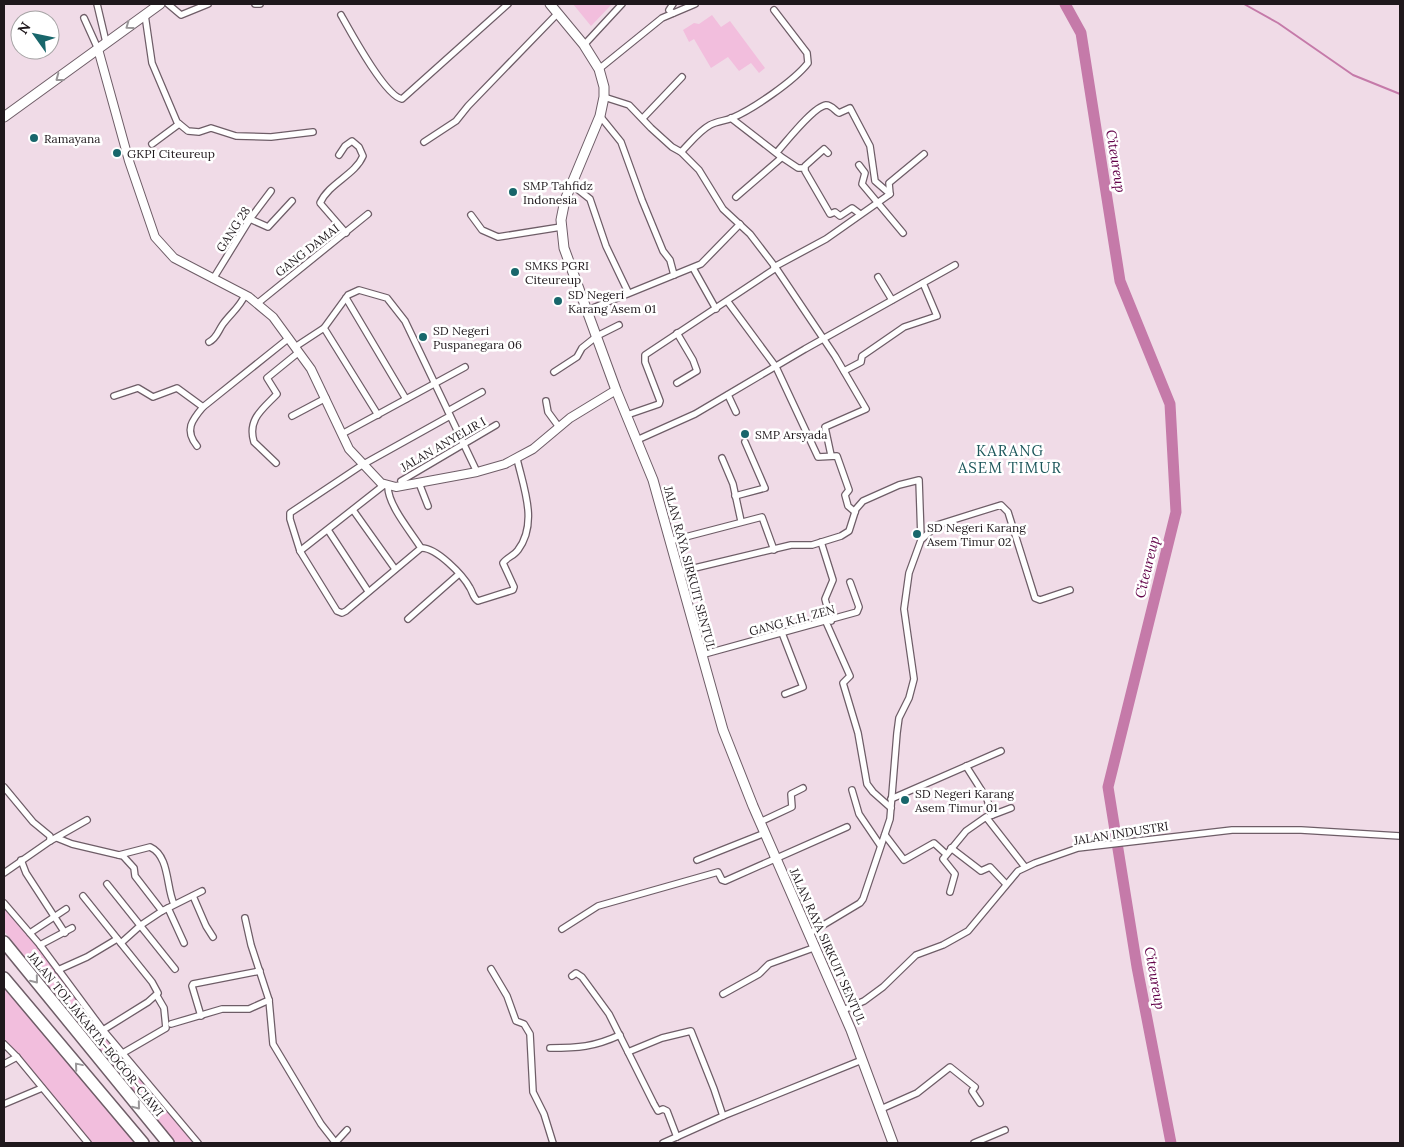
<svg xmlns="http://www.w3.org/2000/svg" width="1404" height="1147" viewBox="0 0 1404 1147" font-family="Lora,serif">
	<rect width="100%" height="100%" fill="#f0dbe7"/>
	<!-- green -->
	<g fill="#f2bedd">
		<polygon points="573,4 612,4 591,26"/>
		<polygon points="712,15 721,27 730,21 765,68 759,73 751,63 739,71 728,57 711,68 694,39 689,42 683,30 694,23 699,24"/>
		<polygon points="4,903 198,1143 171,1143 4,931"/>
		<polygon points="4,978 142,1143 86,1143 4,1041"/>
	</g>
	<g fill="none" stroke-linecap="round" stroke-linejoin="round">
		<!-- stream -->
		<polyline stroke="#c57aa9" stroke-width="2" points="1244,4 1278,23 1353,75 1400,94"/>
		<!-- river -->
		<polyline stroke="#c57aa9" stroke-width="11" points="1065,4 1081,33 1120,281 1170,404 1176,512 1108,787 1137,967 1171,1143"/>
		<defs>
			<g id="minor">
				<polyline points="97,4 106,42"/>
				<polyline points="168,4 181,15 208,4"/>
				<polyline points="255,4 260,4"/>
				<polyline points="673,13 669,10 673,4"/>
				<polyline points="145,15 152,63 177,122 188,131 199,132 211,128 236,136 271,137 313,132"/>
				<path d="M341,15C350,31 385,96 402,99L508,4"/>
				<polyline points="84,18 98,49"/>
				<polyline points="584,45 622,4"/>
				<polyline points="599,69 662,18 695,4"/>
				<polyline points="604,97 629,105 651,128 672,147 681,152 699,170 723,209 750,234 776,268 835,356 866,409 825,427 831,455"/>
				<polyline points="600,116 621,142 642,200 663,251 670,260 674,275"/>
				<polyline points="643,118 682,77"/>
				<polyline points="731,118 780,156 780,159 736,197"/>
				<polyline points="424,142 456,121 468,106 558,13"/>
				<polyline points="152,144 179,124"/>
				<path d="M681,152C690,143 699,131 710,125C717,121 725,121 732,118C753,109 794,81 808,63L807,53L774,10"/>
				<path d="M777,152C787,141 813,107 826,105C832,105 835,111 839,113L850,108L870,146L875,181L890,194"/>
				<polyline points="828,153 824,149 805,166 805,171 830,214 835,212 840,216 852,208 860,214"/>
				<path d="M339,155L345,146L352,141L359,147L363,156C355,175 329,183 320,203L346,233"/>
				<polyline points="780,156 798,168 804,168"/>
				<polyline points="859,165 865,173 862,184 903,233"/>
				<polyline points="571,184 590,199 606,246 628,292"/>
				<polyline points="471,215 482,230 498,237 561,227"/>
				<polyline points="250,219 268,227 292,201"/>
				<polyline points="774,267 826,239 890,194 889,183 924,154"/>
				<polyline points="693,268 716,309"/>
				<polyline points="878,277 892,300"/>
				<polyline points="213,279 250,219 271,191"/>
				<polyline points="346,298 406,399"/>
				<polyline points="728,302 776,367 818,457 837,456 849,490 845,495 848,506 855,512"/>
				<polyline points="258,303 368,214"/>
				<polyline points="588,310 701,264 740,224"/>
				<path d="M209,342C217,338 218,331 223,324C231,313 240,307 245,295"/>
				<polyline points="295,347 324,328"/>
				<polyline points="844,371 861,362 862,356 904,327 937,316 923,283"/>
				<polyline points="554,372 577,357 582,348 597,336 619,325"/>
				<polyline points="677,383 697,371 693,360 677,333"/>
				<polyline points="728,395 736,412"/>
				<path d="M114,396L138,388L153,397L177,388L203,407C192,420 184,430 197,446"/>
				<polyline points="546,401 548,412 559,427"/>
				<polyline points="203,407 289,338"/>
				<polyline points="448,411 482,392"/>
				<polyline points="378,415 324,328 348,295 359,290 387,298 405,321 477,472"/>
				<polyline points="627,415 659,404 660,401 645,362 645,355 776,268"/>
				<polyline points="292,416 326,398"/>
				<polyline points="342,434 465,367"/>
				<polyline points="637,440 695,414 805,349 955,265"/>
				<polyline points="722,458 733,484 741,521"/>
				<path d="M276,463L254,442C247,419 263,409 277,394L267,378L299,352"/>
				<polyline points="401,481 496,425"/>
				<polyline points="419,483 428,506"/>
				<path d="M388,487C388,505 411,532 421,548L346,611L342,613L337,611L300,551L290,519V513L362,465L450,416"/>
				<polyline points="735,496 765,488 745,442"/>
				<polyline points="353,510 395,569"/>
				<polyline points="328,530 368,591"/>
				<polyline points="670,541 762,517 774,550"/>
				<polyline points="821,542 833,580 825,599 831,621"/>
				<path d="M421,548C436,547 463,575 470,588C473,593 473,598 478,601L513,590L514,587L503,563C507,557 514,556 518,550C538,523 524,489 517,459"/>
				<polyline points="300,551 384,485"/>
				<polyline points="678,572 791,545 812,545 841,536 849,531 856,509 863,501 899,485 919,480 921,538"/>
				<polyline points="408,619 459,574"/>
				<polyline points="826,622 850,676 843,683 858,733 867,784 873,792 891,808"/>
				<polyline points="782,633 803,687 785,694"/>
				<polyline points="701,655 857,612 859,607 850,582"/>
				<polyline points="966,766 987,799 992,815"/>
				<polyline points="4,787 33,822 50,836 50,841"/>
				<polyline points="852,790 859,814 880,845"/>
				<polyline points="891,799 1001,751"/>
				<polyline points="990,816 1011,808"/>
				<polyline points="760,822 792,807 791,794 803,788"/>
				<polyline points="885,835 904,860 934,843 946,854"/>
				<polyline points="57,838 72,844 123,856 134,868 135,876 162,911"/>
				<polyline points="951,848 981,871 990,867 1006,884"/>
				<path d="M119,855L150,847C170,856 166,888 174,904"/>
				<polyline points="21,860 26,873 65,933"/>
				<polyline points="697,860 765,833"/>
				<polyline points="4,873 50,841 87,820"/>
				<polyline points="107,884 175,969"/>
				<polyline points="950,892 955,874 943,859 966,831 986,817 1025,867"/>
				<polyline points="83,896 152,982 158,993 148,1002 103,1030"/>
				<polyline points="193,896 206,926 213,937"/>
				<polyline points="4,903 40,945 103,1030 198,1143"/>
				<polyline points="168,908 184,943"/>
				<polyline points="245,918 251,945 269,1000 273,1044 321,1124 335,1142"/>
				<polyline points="562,929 598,906 718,872 722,880 725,881 847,827"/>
				<polyline points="30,933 66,909"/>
				<polyline points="810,933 860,903 863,899 890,819 897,733 899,718 909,698 914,679 904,609 909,573 921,540 937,525 1001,505 1008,512 1035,598 1040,600 1070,590"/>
				<polyline points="121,943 141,925 162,911 202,891"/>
				<polyline points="40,945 72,928"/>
				<polyline points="491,969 507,996 516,1021 524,1024 530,1034 533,1092 544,1114 553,1143"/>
				<polyline points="58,970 87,957 117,939"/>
				<polyline points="572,976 576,973 582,977 609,1014 654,1104 658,1111 663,1109 667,1111 677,1137"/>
				<polyline points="723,994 759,974 769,964 816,947"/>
				<polyline points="843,1010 864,1001 883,987 916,955 943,945 968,931 1018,871 1035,863 1078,848 1232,830 1301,830 1400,836"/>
				<polyline points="201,1016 192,986 193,984 260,971"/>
				<polyline points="171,1024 222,1009 249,1009 269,1000"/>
				<polyline points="4,1044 17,1057 88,1143"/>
				<path d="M550,1048C578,1048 594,1047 620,1035"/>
				<polyline points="628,1052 662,1038 691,1031 714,1089 723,1116"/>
				<polyline points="123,1053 166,1028 164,1008 157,996"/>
				<polyline points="4,1064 17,1057"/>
				<polyline points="4,1104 42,1088"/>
				<polyline points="881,1109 917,1093 950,1067 975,1087 972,1091 980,1103"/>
				<polyline points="335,1143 347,1130"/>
				<polyline points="663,1143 723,1116 862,1060"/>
				<polyline points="974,1143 1005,1130"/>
			</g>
			<polyline id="tertiary" points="98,49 129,161 155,237 174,258 249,297 273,317 311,369 349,449 381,483 396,487 477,472 505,464 533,449 570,418 616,390"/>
			<g id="primary">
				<polyline points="550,4 584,45 599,69 604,87 604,97 600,116 565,200 561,220 564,248 616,390 653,480 723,730 753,806 851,1030 893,1143"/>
				<polyline points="4,117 160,4"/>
			</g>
			<g id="motorway">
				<polyline points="4,942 168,1143"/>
				<polyline points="4,978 143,1143"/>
			</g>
		</defs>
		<!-- minor casing -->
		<use href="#minor" stroke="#6e5d67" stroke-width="8"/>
		<!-- tertiary casing -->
		<use href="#tertiary" stroke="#6e5d67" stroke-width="10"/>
		<!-- primary casing -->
		<use href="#primary" stroke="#6e5d67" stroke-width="11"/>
		<!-- motorway casing -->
		<use href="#motorway" stroke="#6e5d67" stroke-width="14"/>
		<!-- minor -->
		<use href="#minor" stroke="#fff" stroke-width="5.5"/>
		<!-- tertiary -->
		<use href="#tertiary" stroke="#fff" stroke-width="8"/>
		<!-- primary -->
		<use href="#primary" stroke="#fff" stroke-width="9"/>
		<!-- motorway -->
		<use href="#motorway" stroke="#fff" stroke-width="11"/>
	</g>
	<!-- one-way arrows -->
	<defs><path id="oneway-chevron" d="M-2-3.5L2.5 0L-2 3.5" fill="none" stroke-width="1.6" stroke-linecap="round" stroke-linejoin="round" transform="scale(1.25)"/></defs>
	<g stroke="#9a9799">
		<use href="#oneway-chevron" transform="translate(129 26) rotate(144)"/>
		<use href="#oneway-chevron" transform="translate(59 78) rotate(143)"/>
		<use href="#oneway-chevron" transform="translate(35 980) rotate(51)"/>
		<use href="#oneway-chevron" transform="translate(78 1066) rotate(-130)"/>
		<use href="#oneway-chevron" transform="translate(137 1106) rotate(51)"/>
	</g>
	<!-- markers -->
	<g fill="#18666b" stroke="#fff" stroke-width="2">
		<circle cx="34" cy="138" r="5"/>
		<circle cx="117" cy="153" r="5"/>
		<circle cx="513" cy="192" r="5"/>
		<circle cx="515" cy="272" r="5"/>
		<circle cx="558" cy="301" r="5"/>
		<circle cx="423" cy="337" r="5"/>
		<circle cx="745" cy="434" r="5"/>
		<circle cx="917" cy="534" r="5"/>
		<circle cx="905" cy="800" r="5"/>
	</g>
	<g text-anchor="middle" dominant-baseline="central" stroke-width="5" stroke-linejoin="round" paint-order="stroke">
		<!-- poi labels -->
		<g font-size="12" fill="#1f181c" stroke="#fff" text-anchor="start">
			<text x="44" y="138">Ramayana</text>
			<text x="127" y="153">GKPI Citeureup</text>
			<text x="523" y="185">SMP Tahfidz<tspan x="523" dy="14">Indonesia</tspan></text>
			<text x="525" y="265">SMKS PGRI<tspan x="525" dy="14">Citeureup</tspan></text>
			<text x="568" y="294">SD Negeri<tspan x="568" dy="14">Karang Asem 01</tspan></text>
			<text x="433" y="330">SD Negeri<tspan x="433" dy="14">Puspanegara 06</tspan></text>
			<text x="755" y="434">SMP Arsyada</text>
			<text x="927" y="527">SD Negeri Karang<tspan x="927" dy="14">Asem Timur 02</tspan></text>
			<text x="915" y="793">SD Negeri Karang<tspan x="915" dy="14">Asem Timur 01</tspan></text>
		</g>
		<!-- street labels -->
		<g font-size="12" fill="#1f181c" stroke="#fff">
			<text transform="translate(233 229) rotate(-57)">GANG 28</text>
			<text transform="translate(307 250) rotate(-38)">GANG DAMAI</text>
			<text transform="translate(443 444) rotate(-30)">JALAN ANYELIR I</text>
			<text transform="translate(690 568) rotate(75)">JALAN RAYA SIRKUIT SENTUL</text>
			<text transform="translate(792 620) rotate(-15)">GANG K.H. ZEN</text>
			<text transform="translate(1121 833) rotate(-9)">JALAN INDUSTRI</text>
			<text transform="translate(828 946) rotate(66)">JALAN RAYA SIRKUIT SENTUL</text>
			<text transform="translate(96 1034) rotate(51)">JALAN TOL JAKARTA–BOGOR–CIAWI</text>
		</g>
		<!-- water labels -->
		<g font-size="14" font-style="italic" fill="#63034a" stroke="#fff">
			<text transform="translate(1116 161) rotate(81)">Citeureup</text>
			<text transform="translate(1147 567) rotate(-76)">Citeureup</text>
			<text transform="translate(1155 978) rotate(80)">Citeureup</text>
		</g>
		<!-- quarter labels -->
		<g font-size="15" letter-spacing="1" fill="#1c575b" stroke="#fff">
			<text x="1010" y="450">KARANG<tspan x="1010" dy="17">ASEM TIMUR</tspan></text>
		</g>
	</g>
	<!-- border -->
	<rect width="1404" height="1147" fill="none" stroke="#1f181c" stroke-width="10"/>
	<!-- north arrow -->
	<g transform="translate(35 35) rotate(303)"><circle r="24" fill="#ffffff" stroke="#a5a3a4"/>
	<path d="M0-4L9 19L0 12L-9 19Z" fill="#18666b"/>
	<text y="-8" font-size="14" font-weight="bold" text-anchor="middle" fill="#1f181c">N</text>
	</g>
</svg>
